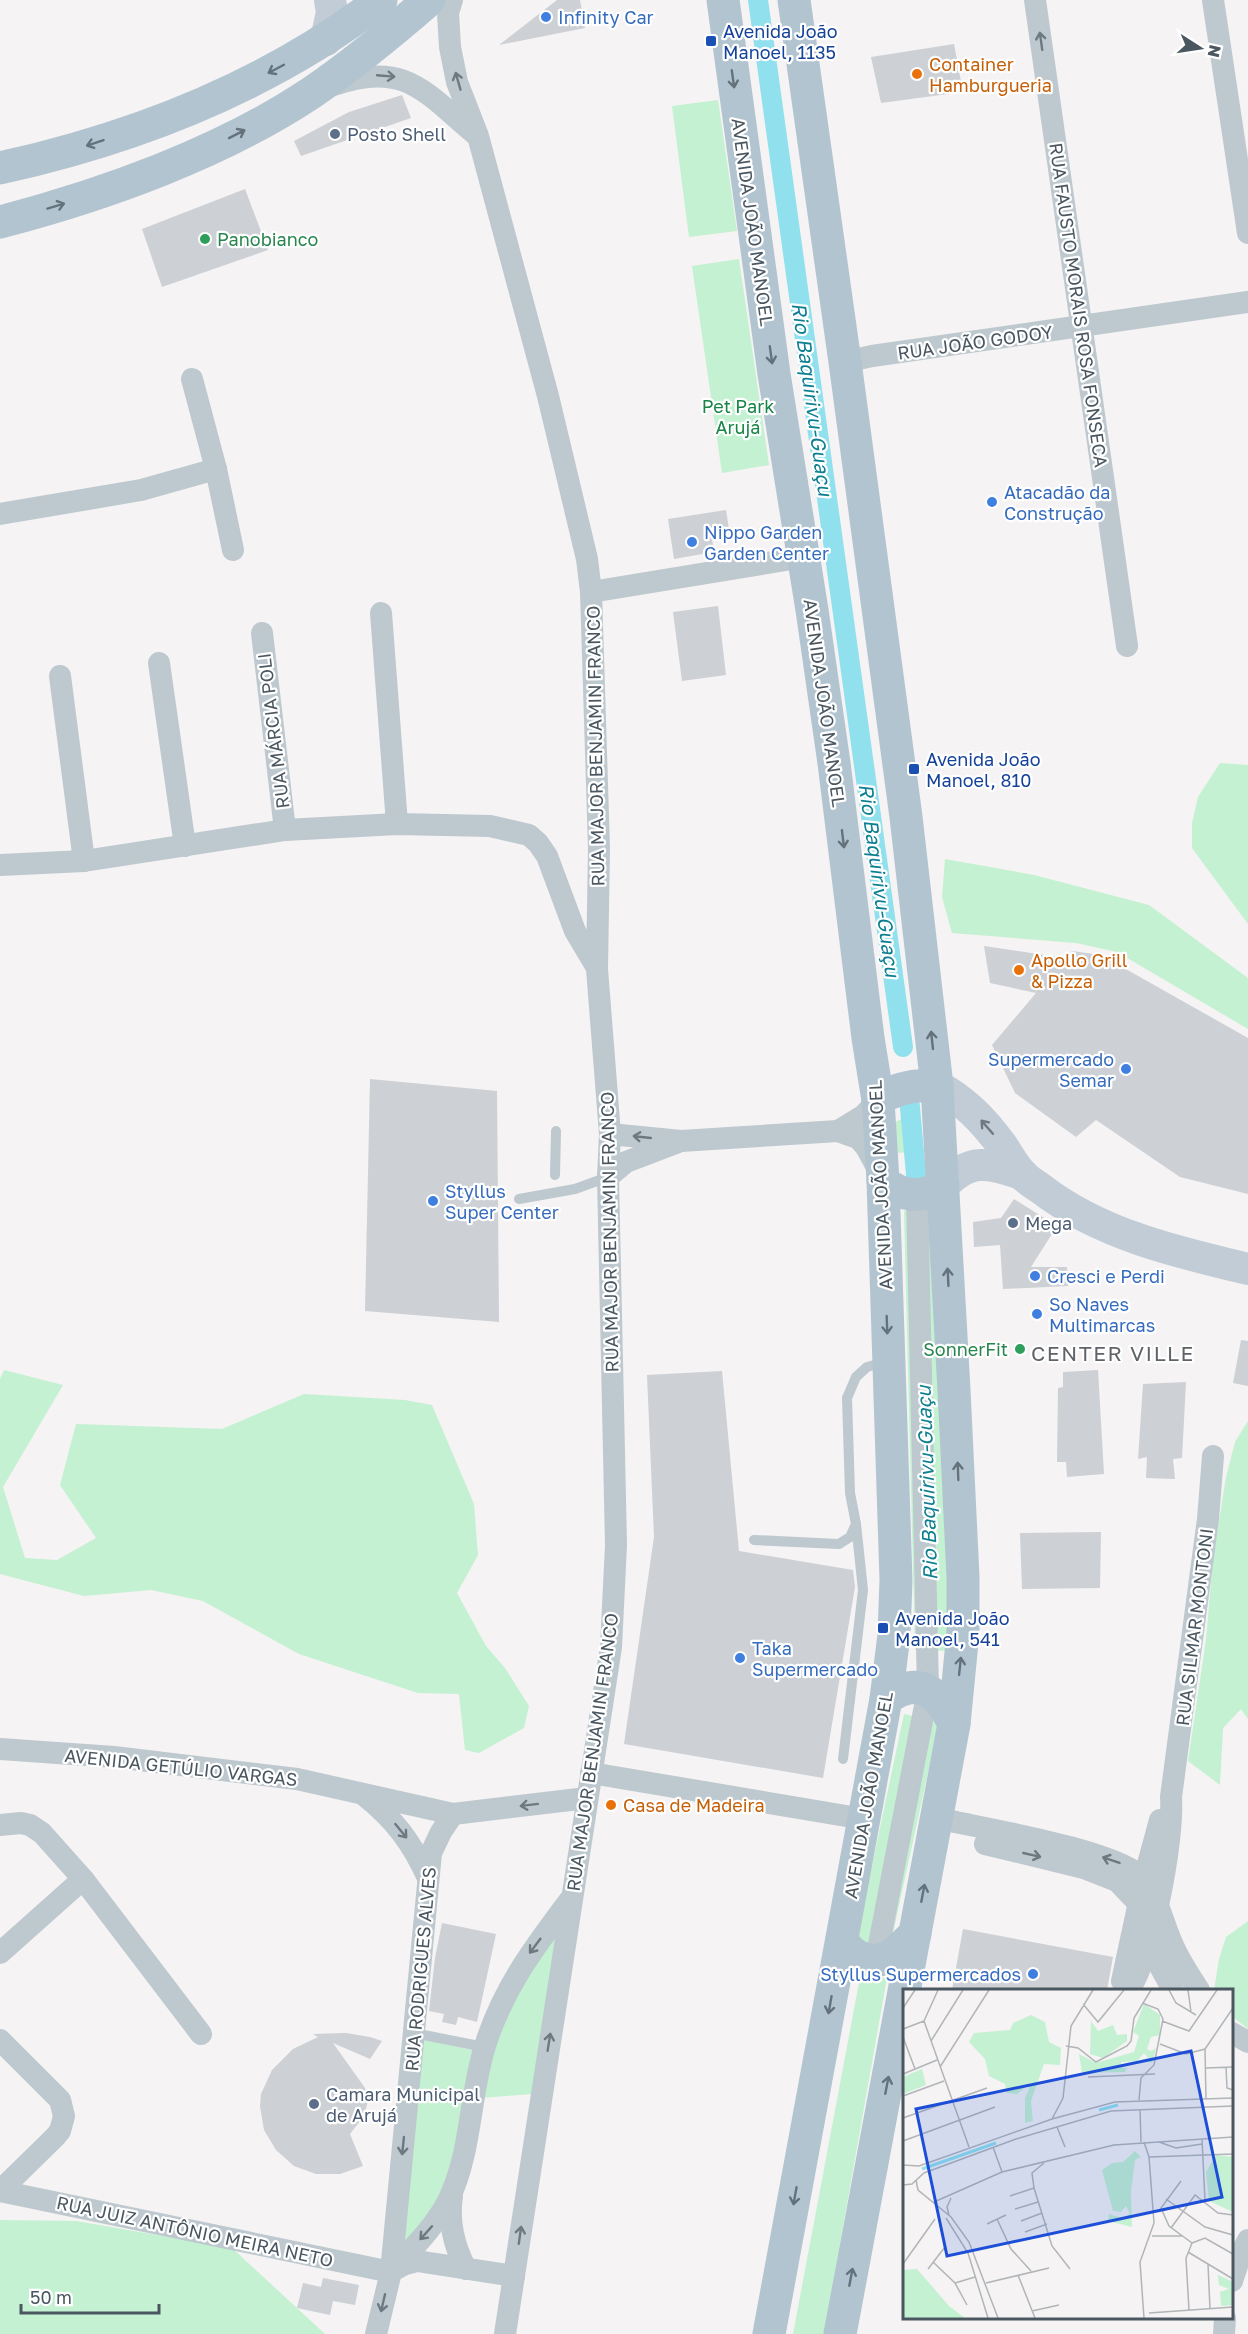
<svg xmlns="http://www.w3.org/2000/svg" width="1248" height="2334" viewBox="0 0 1248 2334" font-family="'Golos Text',sans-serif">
	<rect width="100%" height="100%" fill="#f5f3f3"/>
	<!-- green -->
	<g fill="#c3f1d1">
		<polygon points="718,100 737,231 689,237 672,106"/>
		<polygon points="739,259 769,465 722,473 692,266"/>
		<polygon points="1220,763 1248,765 1248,924 1192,848 1192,823 1198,797"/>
		<polygon points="945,859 1034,875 1149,905 1248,978 1248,1029 1117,952 1076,943 952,933 942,897"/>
		<polygon points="903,1118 916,1123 916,1152 894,1153 892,1124"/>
		<polygon points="922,1204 938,1210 952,1651 915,1650 904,1211"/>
		<polygon points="4,1370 63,1385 3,1487 25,1558 57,1560 96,1538 60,1485 76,1424 222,1429 304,1394 405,1400 432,1405 474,1504 478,1555 457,1593 486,1646 505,1668 529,1706 524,1728 479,1753 465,1750 459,1694 418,1693 299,1654 203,1601 151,1590 84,1596 0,1574 0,1379"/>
		<polygon points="1248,1421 1248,1719 1241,1709 1223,1728 1220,1785 1188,1761 1206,1640 1213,1559 1226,1477 1235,1442"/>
		<polygon points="904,1714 939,1722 890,1947 856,1942"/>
		<polygon points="1248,1921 1248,2029 1232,2016 1232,1990 1214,1990 1219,1959 1226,1937"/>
		<polygon points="558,1928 532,2094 479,2098 500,2015"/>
		<polygon points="861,1972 887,1978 824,2334 793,2334"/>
		<polygon points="421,2039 476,2051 454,2168 441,2200 399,2253"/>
		<polygon points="0,2220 76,2221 232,2248 325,2334 0,2334"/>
	</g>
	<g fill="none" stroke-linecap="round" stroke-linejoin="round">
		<!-- canal -->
		<g stroke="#90e1ed" stroke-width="20">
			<polyline points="758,0 903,1047"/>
			<polyline points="909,1097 917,1185"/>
		</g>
	</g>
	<!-- building -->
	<g fill="#cdd0d5">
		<polygon points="557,0 580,0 585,28 499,45"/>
		<polygon points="954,44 963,92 881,103 871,57"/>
		<polygon points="402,95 411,118 301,156 294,141 349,112"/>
		<polygon points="245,189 268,250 162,287 142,229"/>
		<polygon points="726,510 729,529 711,532 714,552 674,559 668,519"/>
		<polygon points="718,606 726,675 682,681 673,612"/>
		<polygon points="984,946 1065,958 1072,951 1101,955 1248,1038 1248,1194 1180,1177 1096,1120 1076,1137 1015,1093 992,1045 1036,993 990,983"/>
		<polygon points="370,1079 497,1091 499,1322 365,1311"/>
		<polygon points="1014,1199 1057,1226 1031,1267 1067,1267 1068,1286 1003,1289 1000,1245 974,1247 973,1222 1001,1218"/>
		<polygon points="1241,1340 1248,1341 1248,1386 1233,1383"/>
		<polygon points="1098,1370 1104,1474 1067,1477 1066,1462 1057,1462 1058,1388 1063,1387 1063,1372"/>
		<polygon points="722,1371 739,1551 853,1570 855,1587 823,1778 624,1744 654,1537 647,1375"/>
		<polygon points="1186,1382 1182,1458 1173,1459 1175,1479 1146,1478 1147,1457 1138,1459 1143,1384"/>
		<polygon points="1101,1532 1100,1588 1022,1589 1020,1533"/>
		<polygon points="442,1923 496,1934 477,2022 458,2017 456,2025 442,2022 444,2014 429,2011 435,1958"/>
		<polygon points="963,1929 1113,1957 1107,1990 952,1990"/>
		<polygon points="346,2033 370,2037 382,2041 370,2059 333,2043 365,2088 367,2094 368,2101 364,2116 350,2134 363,2166 340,2174 316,2174 294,2166 276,2150 264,2130 260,2106 261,2094 272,2070 293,2049 318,2037 313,2034"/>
		<polygon points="323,2278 359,2285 355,2305 333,2301 330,2315 297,2308 303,2283 321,2287"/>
	</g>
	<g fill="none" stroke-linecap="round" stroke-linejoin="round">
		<!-- lane -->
		<g stroke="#bec8cf" stroke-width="10">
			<polyline points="555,1175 556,1131"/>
			<polyline points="519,1199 575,1189 608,1177"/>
			<polyline points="754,1540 839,1544 850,1537 856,1524 850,1493 847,1398 856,1377 867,1367 885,1362"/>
			<polyline points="843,1759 863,1590 856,1524"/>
			<polyline points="414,2033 484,2047"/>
		</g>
		<!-- street -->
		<g stroke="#bec8cf" stroke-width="22">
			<polyline points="452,0 448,13 450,47 457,82 478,136 548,396 587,559 591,592 599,848 597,969 610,1134 608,1177 616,1545 611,1647 505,2334"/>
			<polyline points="1035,0 1127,646"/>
			<polyline points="1213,0 1248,233"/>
			<path d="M334,85C404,60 425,92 475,134"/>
			<polyline points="845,362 872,356 1248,302"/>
			<polyline points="192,379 216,469 233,550"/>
			<polyline points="0,514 141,490 216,469"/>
			<polyline points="591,592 804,557"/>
			<polyline points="381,613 397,824"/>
			<polyline points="262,633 285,830"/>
			<polyline points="159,663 185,846"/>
			<polyline points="60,676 84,861"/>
			<polyline points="0,865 84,861 285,830 397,824 490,826 529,835 538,843 547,856 575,931 597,968"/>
			<polyline points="838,1131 864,1115 878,1100"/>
			<polyline points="681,1141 838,1131 858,1138 866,1147 879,1171"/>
			<polyline points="608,1177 626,1162 681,1141 610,1134"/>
			<polyline points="0,1749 114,1757 297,1779 453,1814 587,1798"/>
			<polyline points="591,1773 864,1819"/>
			<path d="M365,1796C395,1820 412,1843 428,1878"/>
			<path d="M937,1818C979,1828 1121,1850 1145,1880C1158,1898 1163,1923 1172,1943C1179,1960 1189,1975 1199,1990"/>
			<polyline points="0,1825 21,1823 30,1825 42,1833 83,1879 201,2034"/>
			<polyline points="985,1844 1084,1868 1117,1881 1139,1904 1157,1961 1173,1990"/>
			<polyline points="0,1953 83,1879"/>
			<polyline points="876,1960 928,1690 917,1195"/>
			<polyline points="1122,1981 1144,1879 1160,1820"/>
			<path d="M1129,1990C1152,1956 1174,1840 1171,1797L1208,1519L1213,1456"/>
			<polyline points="1232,2033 1248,2042"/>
			<polyline points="0,2040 60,2100 64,2116 60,2131 55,2137 0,2191"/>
			<polyline points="0,2191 391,2272"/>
			<path d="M452,2196C448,2222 454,2246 466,2269"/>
			<polyline points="392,2271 405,2264 417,2261 514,2276"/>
			<path d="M391,2272C411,2250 434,2228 448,2201C472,2152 469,2097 485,2046C503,1988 534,1948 569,1901"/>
			<polyline points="1232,2281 1241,2254 1248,2240"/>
			<polyline points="376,2334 391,2272 431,1853 441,1832 453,1814"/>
			<polyline points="1224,2334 1225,2318"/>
		</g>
		<!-- secondary -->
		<g stroke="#c1ccd6" stroke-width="32">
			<polyline points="326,40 332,12 330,0"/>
			<path d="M937,1086C964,1100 983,1120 1001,1144C1008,1154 1014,1166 1022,1174C1027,1180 1034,1184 1040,1188C1099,1234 1176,1252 1248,1269"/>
			<path d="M943,1186C971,1157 986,1163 1022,1174"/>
		</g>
		<!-- primary -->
		<g stroke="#b3c4d1" stroke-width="33">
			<polyline points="723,0 774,374 812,610 834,763 868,1038 878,1100 883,1181 896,1580 894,1635 886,1699 769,2334"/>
			<polyline points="794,0 845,362 906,817 937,1086 954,1390 963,1577 963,1632 954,1724 840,2334"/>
			<path d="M0,168C136,138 270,85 381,0"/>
			<path d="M0,222C104,195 221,153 311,93C352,65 391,33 429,0"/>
			<path d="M878,1100C896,1088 915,1084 937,1086"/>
			<path d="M883,1181C901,1197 922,1199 943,1186"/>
			<path d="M886,1699C920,1674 939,1693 954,1724"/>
			<path d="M842,1939C850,1959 876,1967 894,1954C901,1948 908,1940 915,1934"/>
		</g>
	</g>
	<!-- one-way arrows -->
	<defs><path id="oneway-shaft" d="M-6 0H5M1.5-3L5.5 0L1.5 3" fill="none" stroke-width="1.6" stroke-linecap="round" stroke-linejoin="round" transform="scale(1.5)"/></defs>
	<g stroke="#6d7981">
		<use href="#oneway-shaft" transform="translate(1041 41) rotate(-98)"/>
		<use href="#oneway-shaft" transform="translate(386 76) rotate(5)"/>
		<use href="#oneway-shaft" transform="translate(458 81) rotate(-106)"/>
		<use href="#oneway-shaft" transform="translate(642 1137) rotate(-174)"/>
		<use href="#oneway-shaft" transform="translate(529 1805) rotate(173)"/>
		<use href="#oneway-shaft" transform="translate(401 1831) rotate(51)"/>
		<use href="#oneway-shaft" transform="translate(1032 1855) rotate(13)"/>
		<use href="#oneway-shaft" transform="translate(1111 1860) rotate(-161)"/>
		<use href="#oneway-shaft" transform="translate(535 1946) rotate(127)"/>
		<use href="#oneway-shaft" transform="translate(549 2042) rotate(-81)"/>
		<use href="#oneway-shaft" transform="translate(403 2146) rotate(96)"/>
		<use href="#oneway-shaft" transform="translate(426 2233) rotate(132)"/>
		<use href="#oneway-shaft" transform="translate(520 2235) rotate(-82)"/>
		<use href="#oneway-shaft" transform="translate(383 2303) rotate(103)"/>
	</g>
	<g stroke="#64727c">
		<use href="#oneway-shaft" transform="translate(276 69) rotate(152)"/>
		<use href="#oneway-shaft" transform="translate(733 79) rotate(82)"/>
		<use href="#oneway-shaft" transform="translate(237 134) rotate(-27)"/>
		<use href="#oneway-shaft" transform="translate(95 143) rotate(162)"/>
		<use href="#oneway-shaft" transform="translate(56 206) rotate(-17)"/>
		<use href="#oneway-shaft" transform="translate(771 355) rotate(82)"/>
		<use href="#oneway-shaft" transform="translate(843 839) rotate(83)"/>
		<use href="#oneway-shaft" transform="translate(932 1040) rotate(-96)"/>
		<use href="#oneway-shaft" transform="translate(948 1277) rotate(-93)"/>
		<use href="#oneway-shaft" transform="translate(887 1325) rotate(88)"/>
		<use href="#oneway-shaft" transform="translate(958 1471) rotate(-92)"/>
		<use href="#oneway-shaft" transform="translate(960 1666) rotate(-84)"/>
		<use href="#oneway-shaft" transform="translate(923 1893) rotate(-79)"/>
		<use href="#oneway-shaft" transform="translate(830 2005) rotate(100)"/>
		<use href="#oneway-shaft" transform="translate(887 2085) rotate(-79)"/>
		<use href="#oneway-shaft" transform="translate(795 2196) rotate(100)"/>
		<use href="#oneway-shaft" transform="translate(851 2277) rotate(-79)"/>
	</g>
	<use stroke="#6e7a83" href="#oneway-shaft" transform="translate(987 1127) rotate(-131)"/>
	<!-- markers -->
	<g fill="#3f7fe0" stroke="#fff" stroke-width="2">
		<circle cx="546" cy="17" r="6"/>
		<circle cx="992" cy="502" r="6"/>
		<circle cx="692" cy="542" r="6"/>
		<circle cx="1126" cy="1069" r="6"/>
		<circle cx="433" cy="1201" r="6"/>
		<circle cx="1035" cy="1276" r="6"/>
		<circle cx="1037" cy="1314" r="6"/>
		<circle cx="740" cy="1658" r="6"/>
		<circle cx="1033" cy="1974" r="6"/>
	</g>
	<g fill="#1a4fb4" stroke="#fff" stroke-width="2">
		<rect x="705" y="35" width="12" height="12" rx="3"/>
		<rect x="908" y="763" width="12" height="12" rx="3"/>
		<rect x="877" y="1622" width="12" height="12" rx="3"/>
	</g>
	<g fill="#e8710a" stroke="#fff" stroke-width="2">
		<circle cx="917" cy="74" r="6"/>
		<circle cx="1019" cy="970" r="6"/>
		<circle cx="611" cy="1805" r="6"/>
	</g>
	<g fill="#5c6f8a" stroke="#fff" stroke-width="2">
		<circle cx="335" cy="134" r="6"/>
		<circle cx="1013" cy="1223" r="6"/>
		<circle cx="314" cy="2104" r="6"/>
	</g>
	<g fill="#2e9e5b" stroke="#fff" stroke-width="2">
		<circle cx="205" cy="239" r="6"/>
		<circle cx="1020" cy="1349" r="6"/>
	</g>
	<g text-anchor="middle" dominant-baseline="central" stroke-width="4.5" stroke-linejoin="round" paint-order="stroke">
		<!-- shop labels -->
		<g font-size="18" fill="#366cbe" stroke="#fff" text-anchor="start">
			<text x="558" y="17">Infinity Car</text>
			<text x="1004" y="492">Atacadão da<tspan x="1004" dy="21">Construção</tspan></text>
			<text x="704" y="532">Nippo Garden<tspan x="704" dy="21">Garden Center</tspan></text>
			<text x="1114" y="1059" text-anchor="end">Supermercado<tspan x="1114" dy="21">Semar</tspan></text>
			<text x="445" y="1191">Styllus<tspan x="445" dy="21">Super Center</tspan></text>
			<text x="1047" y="1276">Cresci e Perdi</text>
			<text x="1049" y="1304">So Naves<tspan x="1049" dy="21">Multimarcas</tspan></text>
			<text x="752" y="1648">Taka<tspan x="752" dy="21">Supermercado</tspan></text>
			<text x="1021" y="1974" text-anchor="end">Styllus Supermercados</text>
		</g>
		<!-- transit labels -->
		<g font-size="18" fill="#164399" stroke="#fff" text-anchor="start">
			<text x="723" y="31">Avenida João<tspan x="723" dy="21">Manoel, 1135</tspan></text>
			<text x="926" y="759">Avenida João<tspan x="926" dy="21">Manoel, 810</tspan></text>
			<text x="895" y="1618">Avenida João<tspan x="895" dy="21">Manoel, 541</tspan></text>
		</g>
		<!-- food labels -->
		<g font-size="18" fill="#c56008" stroke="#fff" text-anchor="start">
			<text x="929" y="64">Container<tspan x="929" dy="21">Hamburgueria</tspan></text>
			<text x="1031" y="960">Apollo Grill<tspan x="1031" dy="21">&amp; Pizza</tspan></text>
			<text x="623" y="1805">Casa de Madeira</text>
		</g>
		<!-- service labels -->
		<g font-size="18" fill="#4e5e75" stroke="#fff" text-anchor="start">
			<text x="347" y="134">Posto Shell</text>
			<text x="1025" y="1223">Mega</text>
			<text x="326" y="2094">Camara Municipal<tspan x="326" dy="21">de Arujá</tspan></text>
		</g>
		<!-- street labels -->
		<g font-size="18" fill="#4a5760" stroke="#fff">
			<text transform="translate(753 222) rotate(82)">AVENIDA JOÃO MANOEL</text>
			<text transform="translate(1079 305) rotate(82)">RUA FAUSTO MORAIS ROSA FONSECA</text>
			<text transform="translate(975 342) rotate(-8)">RUA JOÃO GODOY</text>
			<text transform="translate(825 703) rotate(82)">AVENIDA JOÃO MANOEL</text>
			<text transform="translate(273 731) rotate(-97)">RUA MÁRCIA POLI</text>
			<text transform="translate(595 746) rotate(-91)">RUA MAJOR BENJAMIN FRANCO</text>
			<text transform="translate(880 1185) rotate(-93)">AVENIDA JOÃO MANOEL</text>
			<text transform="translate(609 1232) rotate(-91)">RUA MAJOR BENJAMIN FRANCO</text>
			<text transform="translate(1194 1627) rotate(-83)">RUA SILMAR MONTONI</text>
			<text transform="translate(592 1752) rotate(-82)">RUA MAJOR BENJAMIN FRANCO</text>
			<text transform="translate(181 1767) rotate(6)">AVENIDA GETÚLIO VARGAS</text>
			<text transform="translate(868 1795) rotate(-80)">AVENIDA JOÃO MANOEL</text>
			<text transform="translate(420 1969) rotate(-85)">RUA RODRIGUES ALVES</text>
			<text transform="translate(195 2231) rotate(12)">RUA JUIZ ANTÔNIO MEIRA NETO</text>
		</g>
		<!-- leisure labels -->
		<g font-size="18" fill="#27864d" stroke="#fff" text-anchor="start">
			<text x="217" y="239">Panobianco</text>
			<text x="1008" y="1349" text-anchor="end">SonnerFit</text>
		</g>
		<!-- park labels -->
		<g font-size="18" fill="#178546" stroke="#fff">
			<text x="738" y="406">Pet Park<tspan x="738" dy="21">Arujá</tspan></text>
		</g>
		<!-- water labels -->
		<g font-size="20" font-style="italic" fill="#0d7f91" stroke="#fff">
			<text transform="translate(813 399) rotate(82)">Rio Baquirivu-Guaçu</text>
			<text transform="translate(880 880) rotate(82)">Rio Baquirivu-Guaçu</text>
			<text transform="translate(926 1483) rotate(-92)">Rio Baquirivu-Guaçu</text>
		</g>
		<!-- quarter labels -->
		<g font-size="21" letter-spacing="1.5" fill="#5f6368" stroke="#fff">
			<text x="1113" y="1353">CENTER VILLE</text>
		</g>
	</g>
	<!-- overview -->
	<g transform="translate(903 1989)">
		<rect width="330" height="330" fill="#f5f3f3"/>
		<path d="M241,15L257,26V46L248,48L244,60L248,62L253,59L249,74L238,71L245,69L241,64L234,72L219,73L215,78L224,79L222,83L179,84L176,65L193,74L231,63L236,47L230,43ZM128,26L142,33L146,53L158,59L157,76L141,75L128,112L130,132L122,134V109L129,93L114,105L104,104L102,95L86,87L82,70L66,53L71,44L107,41L110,34ZM188,32L195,42L210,36L214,46L224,45V52L200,69L187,65ZM19,80L23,96L0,105V88ZM232,162L238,168L232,171L228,203L229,238L205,232L206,225L219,229L227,225L223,217L218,223L210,222L199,181L209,174L220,173ZM313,166L330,168V223L306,212L303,183ZM14,280L46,317L62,329H0V281ZM315,286L330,293V316L318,317L317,303L326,300L316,296Z" fill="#c3f1d1"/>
		<path fill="none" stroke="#90e1ed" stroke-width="3" d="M196,121L215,116M19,180L93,154"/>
		<path fill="none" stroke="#b1b5b8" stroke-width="1.5" d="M35,1L21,32L66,158M266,1L273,14L293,26M285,1L288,23M180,15L195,33L221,1M0,19L12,1M259,32L286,42L314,1M0,40L21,32M0,48L12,80M28,52L60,1M257,55L283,65L302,60L330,19M163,57L175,59L193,73L224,57L228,52L231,29L248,1M302,60L303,110M37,78L86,1M323,78L324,99L330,101M302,79L330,78M0,85L34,71M185,88L252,85M0,107L41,92M236,111L238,89L251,76L260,30L255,20L239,14M237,120L238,153M0,129L84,99M149,130L160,109L168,37L190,1M154,138L162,158M299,150L302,212M0,152L92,118M256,153L273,159L299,155M90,158L99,183M246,168L330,165M141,174L129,184L131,199L149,257L167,280M0,176L16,177L149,130L212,113L330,109M13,191L15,201L48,228L66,253L95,329M278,192L258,219L266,237L289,254M0,196L9,195L21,184L113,150L208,122L330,117M107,207L131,199M263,210L302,238L330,246M31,213L99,183L211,156L330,148M112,220L135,213M46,226L44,218L48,209M43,229L65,264L85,329M94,230L108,260L128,282M118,232L139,224M84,235L103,226M268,239L292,206L315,224L330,226M122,243L144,235M249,247H279M289,254L302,249L330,265M285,263L330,290M30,273L52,294L64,316M0,275L32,230M305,275L307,320M25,280L42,258M115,286L132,329M52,294L72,288M83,294L146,279M286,321L283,269L289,254M129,322L156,316M246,324L330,318M241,329L237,273L251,234L246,168L241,153"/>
		<path fill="#1d4ed8" fill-opacity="0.15" stroke="#1d4ed8" stroke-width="3" d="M288,62L319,208L44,267L13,120Z"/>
		<rect width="330" height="330" fill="none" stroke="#4a5760" stroke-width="3"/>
	</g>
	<!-- north arrow -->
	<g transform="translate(1200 48) rotate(102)" stroke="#ffffff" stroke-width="4.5" paint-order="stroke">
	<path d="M0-4.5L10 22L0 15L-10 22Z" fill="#4a5760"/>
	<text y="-9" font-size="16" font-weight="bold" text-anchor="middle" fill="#4a5760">N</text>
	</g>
	<!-- scale -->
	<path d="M21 2304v9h138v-9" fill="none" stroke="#4a5760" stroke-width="3"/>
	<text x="30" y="2304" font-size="18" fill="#4a5760" stroke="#ffffff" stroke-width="4.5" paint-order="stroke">50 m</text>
</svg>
